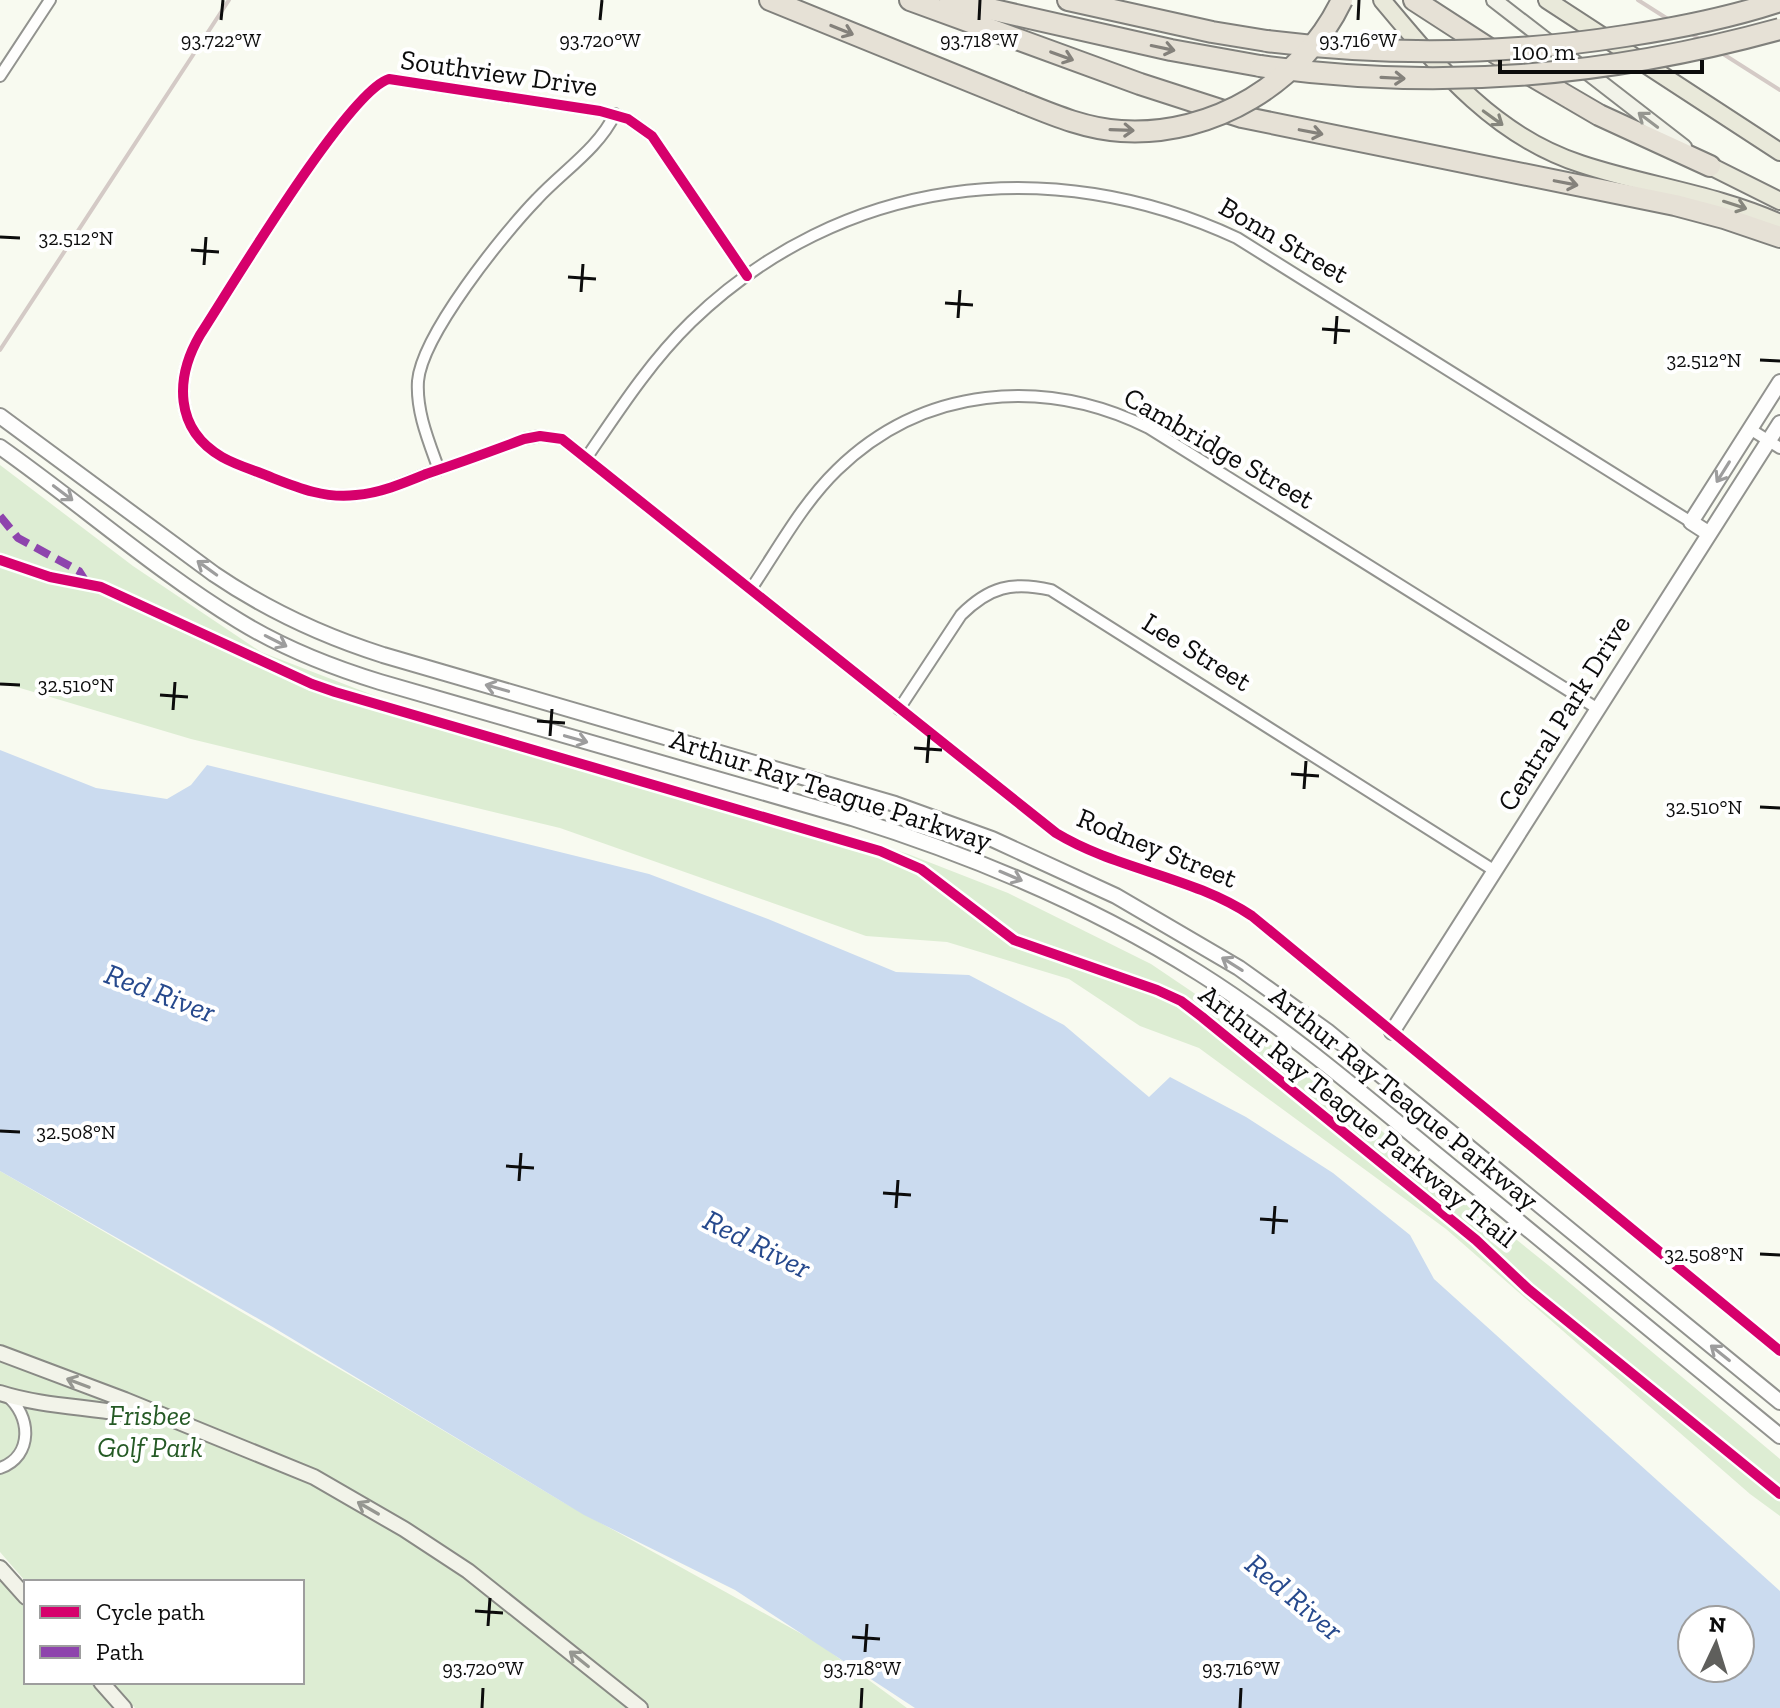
<svg xmlns="http://www.w3.org/2000/svg" width="1780" height="1708" viewBox="0 0 1780 1708" font-family="'Zilla Slab',serif">
	<rect width="100%" height="100%" fill="#f8faf0"/>
	<!-- green -->
	<g fill="#ddedd3">
		<polygon points="0,465 133,566 261,652 396,704 777,813 908,854 1008,893 1151,964 1296,1062 1553,1269 1780,1459 1780,1516 1750,1494 1446,1229 1199,1048 1140,1026 1069,979 947,942 866,936 560,828 191,739 0,682"/>
		<polygon points="0,1171 389,1398 561,1501 818,1643 907,1708 135,1708 113,1682 302,1682 302,1582 26,1582 0,1552"/>
		<polygon points="0,1568 26,1599 26,1682 96,1682 118,1708 0,1708"/>
	</g>
	<!-- water -->
	<path fill="#cbdbef" fill-rule="evenodd" d="M0,750L96,788L167,799L191,785L207,765L649,874L768,919L896,972L969,975L1064,1025L1149,1097L1170,1077L1246,1117L1333,1173L1410,1235L1434,1279L1780,1591V1708H915L735,1590L584,1515L271,1326L0,1171ZM1692,1620H1740V1668H1692Z"/>
	<g fill="none" stroke-linecap="round" stroke-linejoin="round">
		<defs>
			<g id="minor">
				<polyline points="0,76 50,0"/>
				<path d="M747,276L652,136L628,119L600,111L389,79C348,91 230,289 200,335C175,378 174,429 222,457C236,465 253,470 268,476C296,487 324,499 356,495C380,493 404,483 426,474C459,463 492,451 524,439L540,436L562,439L1056,833C1117,870 1192,876 1252,916L1780,1351"/>
				<polyline points="1750,429 1780,448"/>
				<path d="M587,457C619,410 650,362 691,322C841,177 1050,151 1237,238L1691,522"/>
				<path d="M439,470C429,442 416,412 418,381C422,335 503,234 537,199C563,171 598,149 615,114"/>
				<path d="M751,589C778,549 802,504 837,470C923,386 1044,376 1149,428L1598,709"/>
				<path d="M899,709L961,615C989,587 1012,581 1051,590L1495,871"/>
				<path d="M0,1468C34,1456 31,1415 7,1396"/>
			</g>
			<g id="tertiary">
				<path d="M0,416L214,574C267,610 323,636 383,655L895,804L992,839L1116,896L1239,968L1327,1031L1780,1402"/>
				<path d="M0,447C81,504 155,570 239,621C283,648 331,667 380,682L852,818C973,856 1091,905 1199,973C1288,1029 1367,1098 1448,1164C1559,1254 1669,1345 1780,1436"/>
				<polyline points="1708,533 1691,522 1780,382"/>
				<polyline points="1392,1032 1780,423"/>
			</g>
			<g id="secondary">
				<polyline points="1494,0 1684,147"/>
				<polyline points="0,1353 125,1400 314,1477 404,1529 468,1571 640,1708"/>
				<path d="M0,1393C50,1409 103,1406 154,1420"/>
				<polyline points="0,1568 26,1597"/>
				<polyline points="101,1682 124,1708"/>
			</g>
			<g id="primary">
				<path d="M1382,0C1439,68 1494,136 1581,164C1647,186 1716,194 1780,223"/>
				<polyline points="1547,0 1780,152"/>
				<polyline points="1710,166 1780,201"/>
			</g>
			<g id="motorway">
				<polyline points="770,0 1021,102"/>
				<polyline points="910,0 1140,84 1242,117 1675,205 1724,218 1780,237"/>
				<polyline points="950,0 1171,50 1260,66"/>
				<polyline points="1068,0 1212,32 1267,41"/>
				<polyline points="1414,0 1522,70 1599,115 1710,166"/>
			</g>
		</defs>
		<!-- minor casing -->
		<use href="#minor" stroke="#92938f" stroke-width="14"/>
		<!-- tertiary casing -->
		<use href="#tertiary" stroke="#92938f" stroke-width="18"/>
		<!-- secondary casing -->
		<use href="#secondary" stroke="#898a85" stroke-width="18"/>
		<!-- primary casing -->
		<use href="#primary" stroke="#80807c" stroke-width="20"/>
		<!-- motorway casing -->
		<use href="#motorway" stroke="#80807c" stroke-width="24"/>
		<!-- minor -->
		<use href="#minor" stroke="#fefefd" stroke-width="10"/>
		<!-- tertiary -->
		<use href="#tertiary" stroke="#fefefd" stroke-width="14"/>
		<!-- secondary -->
		<use href="#secondary" stroke="#f2f3e9" stroke-width="14"/>
		<!-- primary -->
		<use href="#primary" stroke="#e9e9da" stroke-width="16"/>
		<!-- motorway -->
		<use href="#motorway" stroke="#e6e1d6" stroke-width="20"/>
		<!-- rail -->
		<g stroke="#d4cac6" stroke-width="4">
			<polyline points="1638,0 1780,90"/>
			<polyline points="0,350 229,0"/>
		</g>
		<defs>
			<g id="motorway-bridge">
				<path d="M1267,41C1387,56 1505,55 1625,36C1678,28 1729,18 1780,1"/>
				<path d="M1260,66C1439,91 1606,77 1780,29"/>
				<path d="M1021,102C1053,115 1086,129 1121,131C1213,137 1303,82 1342,0"/>
			</g>
		</defs>
		<!-- motorway-bridge casing -->
		<use href="#motorway-bridge" stroke="#80807c" stroke-width="24" stroke-linecap="butt"/>
		<!-- motorway-bridge -->
		<use href="#motorway-bridge" stroke="#e6e1d6" stroke-width="20"/>
		<!-- quiet -->
		<polyline stroke="#8e44ad" stroke-width="8" stroke-dasharray="16 8" stroke-linecap="butt" points="0,516 18,538 79,571 86,582"/>
		<defs>
			<g id="cycleway">
				<path d="M747,276L652,136L628,119L600,111L389,79C348,91 230,289 200,335C175,378 174,429 222,457C236,465 253,470 268,476C296,487 324,499 356,495C380,493 404,483 426,474C459,463 492,451 524,439L540,436L562,439L1056,833C1117,870 1192,876 1252,916L1780,1351"/>
				<polyline points="0,560 50,577 101,587 312,684 335,692 880,851 921,869 1014,940 1157,990 1181,1001 1202,1017 1476,1240 1528,1289 1780,1494"/>
			</g>
		</defs>
		<!-- cycleway casing -->
		<use href="#cycleway" stroke="#fff" stroke-width="15"/>
		<!-- cycleway -->
		<use href="#cycleway" stroke="#d6006c" stroke-width="10"/>
	</g>
	<!-- one-way arrows -->
	<defs><path id="oneway-shaft" d="M-6 0H5M1.5-3L5.5 0L1.5 3" fill="none" stroke-width="1.6" stroke-linecap="round" stroke-linejoin="round" transform="scale(2)"/></defs>
	<g stroke="#84817b">
		<use href="#oneway-shaft" transform="translate(842 30) rotate(22)"/>
		<use href="#oneway-shaft" transform="translate(1163 48) rotate(12)"/>
		<use href="#oneway-shaft" transform="translate(1062 56) rotate(20)"/>
		<use href="#oneway-shaft" transform="translate(1393 78) rotate(3)"/>
		<use href="#oneway-shaft" transform="translate(1122 130) rotate(2)"/>
		<use href="#oneway-shaft" transform="translate(1311 132) rotate(11)"/>
		<use href="#oneway-shaft" transform="translate(1566 183) rotate(11)"/>
	</g>
	<g stroke="#86867d">
		<use href="#oneway-shaft" transform="translate(1493 118) rotate(36)"/>
		<use href="#oneway-shaft" transform="translate(1735 205) rotate(18)"/>
	</g>
	<g stroke="#969791">
		<use href="#oneway-shaft" transform="translate(1648 120) rotate(-143)"/>
		<use href="#oneway-shaft" transform="translate(78 1383) rotate(-159)"/>
		<use href="#oneway-shaft" transform="translate(368 1508) rotate(-150)"/>
		<use href="#oneway-shaft" transform="translate(579 1659) rotate(-141)"/>
	</g>
	<g stroke="#9d9d9d">
		<use href="#oneway-shaft" transform="translate(1723 472) rotate(122)"/>
		<use href="#oneway-shaft" transform="translate(63 493) rotate(37)"/>
		<use href="#oneway-shaft" transform="translate(207 568) rotate(-144)"/>
		<use href="#oneway-shaft" transform="translate(276 641) rotate(27)"/>
		<use href="#oneway-shaft" transform="translate(497 688) rotate(-164)"/>
		<use href="#oneway-shaft" transform="translate(576 739) rotate(16)"/>
		<use href="#oneway-shaft" transform="translate(1011 876) rotate(23)"/>
		<use href="#oneway-shaft" transform="translate(1232 964) rotate(-148)"/>
		<use href="#oneway-shaft" transform="translate(1720 1353) rotate(-141)"/>
	</g>
	<!-- ticks -->
	<path fill="none" stroke="#0c0c0c" stroke-width="3" d="M221,20L223,0M600,20L602,0M979,20L980,0M1358,20L1359,0M0,237L20,238M191,250L219,252M204,265L206,237M568,277L596,279M581,292L583,264M945,303L973,305M958,318L960,290M1322,329L1350,331M1335,344L1337,316M1760,360L1780,361M0,684L20,685M160,695L188,697M173,710L175,682M537,721L565,723M550,736L552,709M914,748L942,750M927,763L929,735M1291,774L1319,776M1304,789L1306,761M1760,807L1780,808M0,1131L20,1132M506,1166L534,1168M519,1181L521,1153M883,1193L911,1195M896,1208L898,1180M1260,1219L1288,1221M1273,1234L1275,1206M1760,1254L1780,1255M475,1611L503,1613M488,1626L490,1598M852,1637L880,1639M865,1652L867,1624M482,1708L483,1688M861,1708L862,1688M1240,1708L1241,1688"/>
	<g text-anchor="middle" dominant-baseline="central" stroke-width="8" stroke-linejoin="round" paint-order="stroke">
		<!-- street labels -->
		<g font-size="28" fill="#0c0c0c" stroke="#fff">
			<text transform="translate(499 73) rotate(8)">Southview Drive</text>
			<text transform="translate(1284 240) rotate(30)">Bonn Street</text>
			<text transform="translate(1219 448) rotate(30)">Cambridge Street</text>
			<text transform="translate(1197 652) rotate(32)">Lee Street</text>
			<text transform="translate(1564 713) rotate(-58)">Central Park Drive</text>
			<text transform="translate(831 790) rotate(18)">Arthur Ray Teague Parkway</text>
			<text transform="translate(1157 848) rotate(22)">Rodney Street</text>
			<text transform="translate(1404 1098) rotate(39)">Arthur Ray Teague Parkway</text>
			<text transform="translate(1358 1116) rotate(39)">Arthur Ray Teague Parkway Trail</text>
		</g>
		<!-- park labels -->
		<g font-size="28" font-style="italic" fill="#255a25" stroke="#fff">
			<text x="150" y="1415">Frisbee<tspan x="150" dy="32">Golf Park</tspan></text>
		</g>
		<!-- water labels -->
		<g font-size="30" font-style="italic" fill="#26498d" stroke="#fff">
			<text transform="translate(160 993) rotate(21)">Red River</text>
			<text transform="translate(757 1244) rotate(27)">Red River</text>
			<text transform="translate(1294 1597) rotate(40)">Red River</text>
		</g>
	</g>
	<g font-size="20" text-anchor="middle" fill="#0c0c0c" stroke="#fff" stroke-width="8" stroke-linejoin="round" paint-order="stroke">
		<text x="221" y="47">93.722°W</text>
		<text x="600" y="47">93.720°W</text>
		<text x="979" y="47">93.718°W</text>
		<text x="1358" y="47">93.716°W</text>
		<text x="76" y="245">32.512°N</text>
		<text x="1704" y="367">32.512°N</text>
		<text x="76" y="692">32.510°N</text>
		<text x="1704" y="814">32.510°N</text>
		<text x="76" y="1139">32.508°N</text>
		<text x="1704" y="1261">32.508°N</text>
		<text x="483" y="1675">93.720°W</text>
		<text x="862" y="1675">93.718°W</text>
		<text x="1241" y="1675">93.716°W</text>
	</g>
	<!-- legend -->
	<rect x="24" y="1580" width="280" height="104" fill="#ffffff" stroke="#9e9e9e" stroke-width="2"/>
	<rect x="40" y="1606" width="40" height="12" fill="#d6006c" stroke="#9e9e9e" stroke-width="2"/>
	<text x="96" y="1620" font-size="24" fill="#0c0c0c">Cycle path</text>
	<rect x="40" y="1646" width="40" height="12" fill="#8e44ad" stroke="#9e9e9e" stroke-width="2"/>
	<text x="96" y="1660" font-size="24" fill="#0c0c0c">Path</text>
	<!-- north arrow -->
	<g transform="translate(1716 1644) rotate(4)"><circle r="38" fill="#ffffff" stroke="#9e9e9e" stroke-width="2"/>
	<path d="M0-6L14 30L0 20L-14 30Z" fill="#5f5f5c"/>
	<text y="-12" font-size="22" font-weight="bold" text-anchor="middle" fill="#0c0c0c">N</text>
	</g>
	<!-- scale -->
	<path d="M1500 60v12h202v-12" fill="none" stroke="#0c0c0c" stroke-width="4"/>
	<text x="1512" y="60" font-size="24" fill="#0c0c0c" stroke="#ffffff" stroke-width="6" paint-order="stroke">100 m</text>
</svg>
